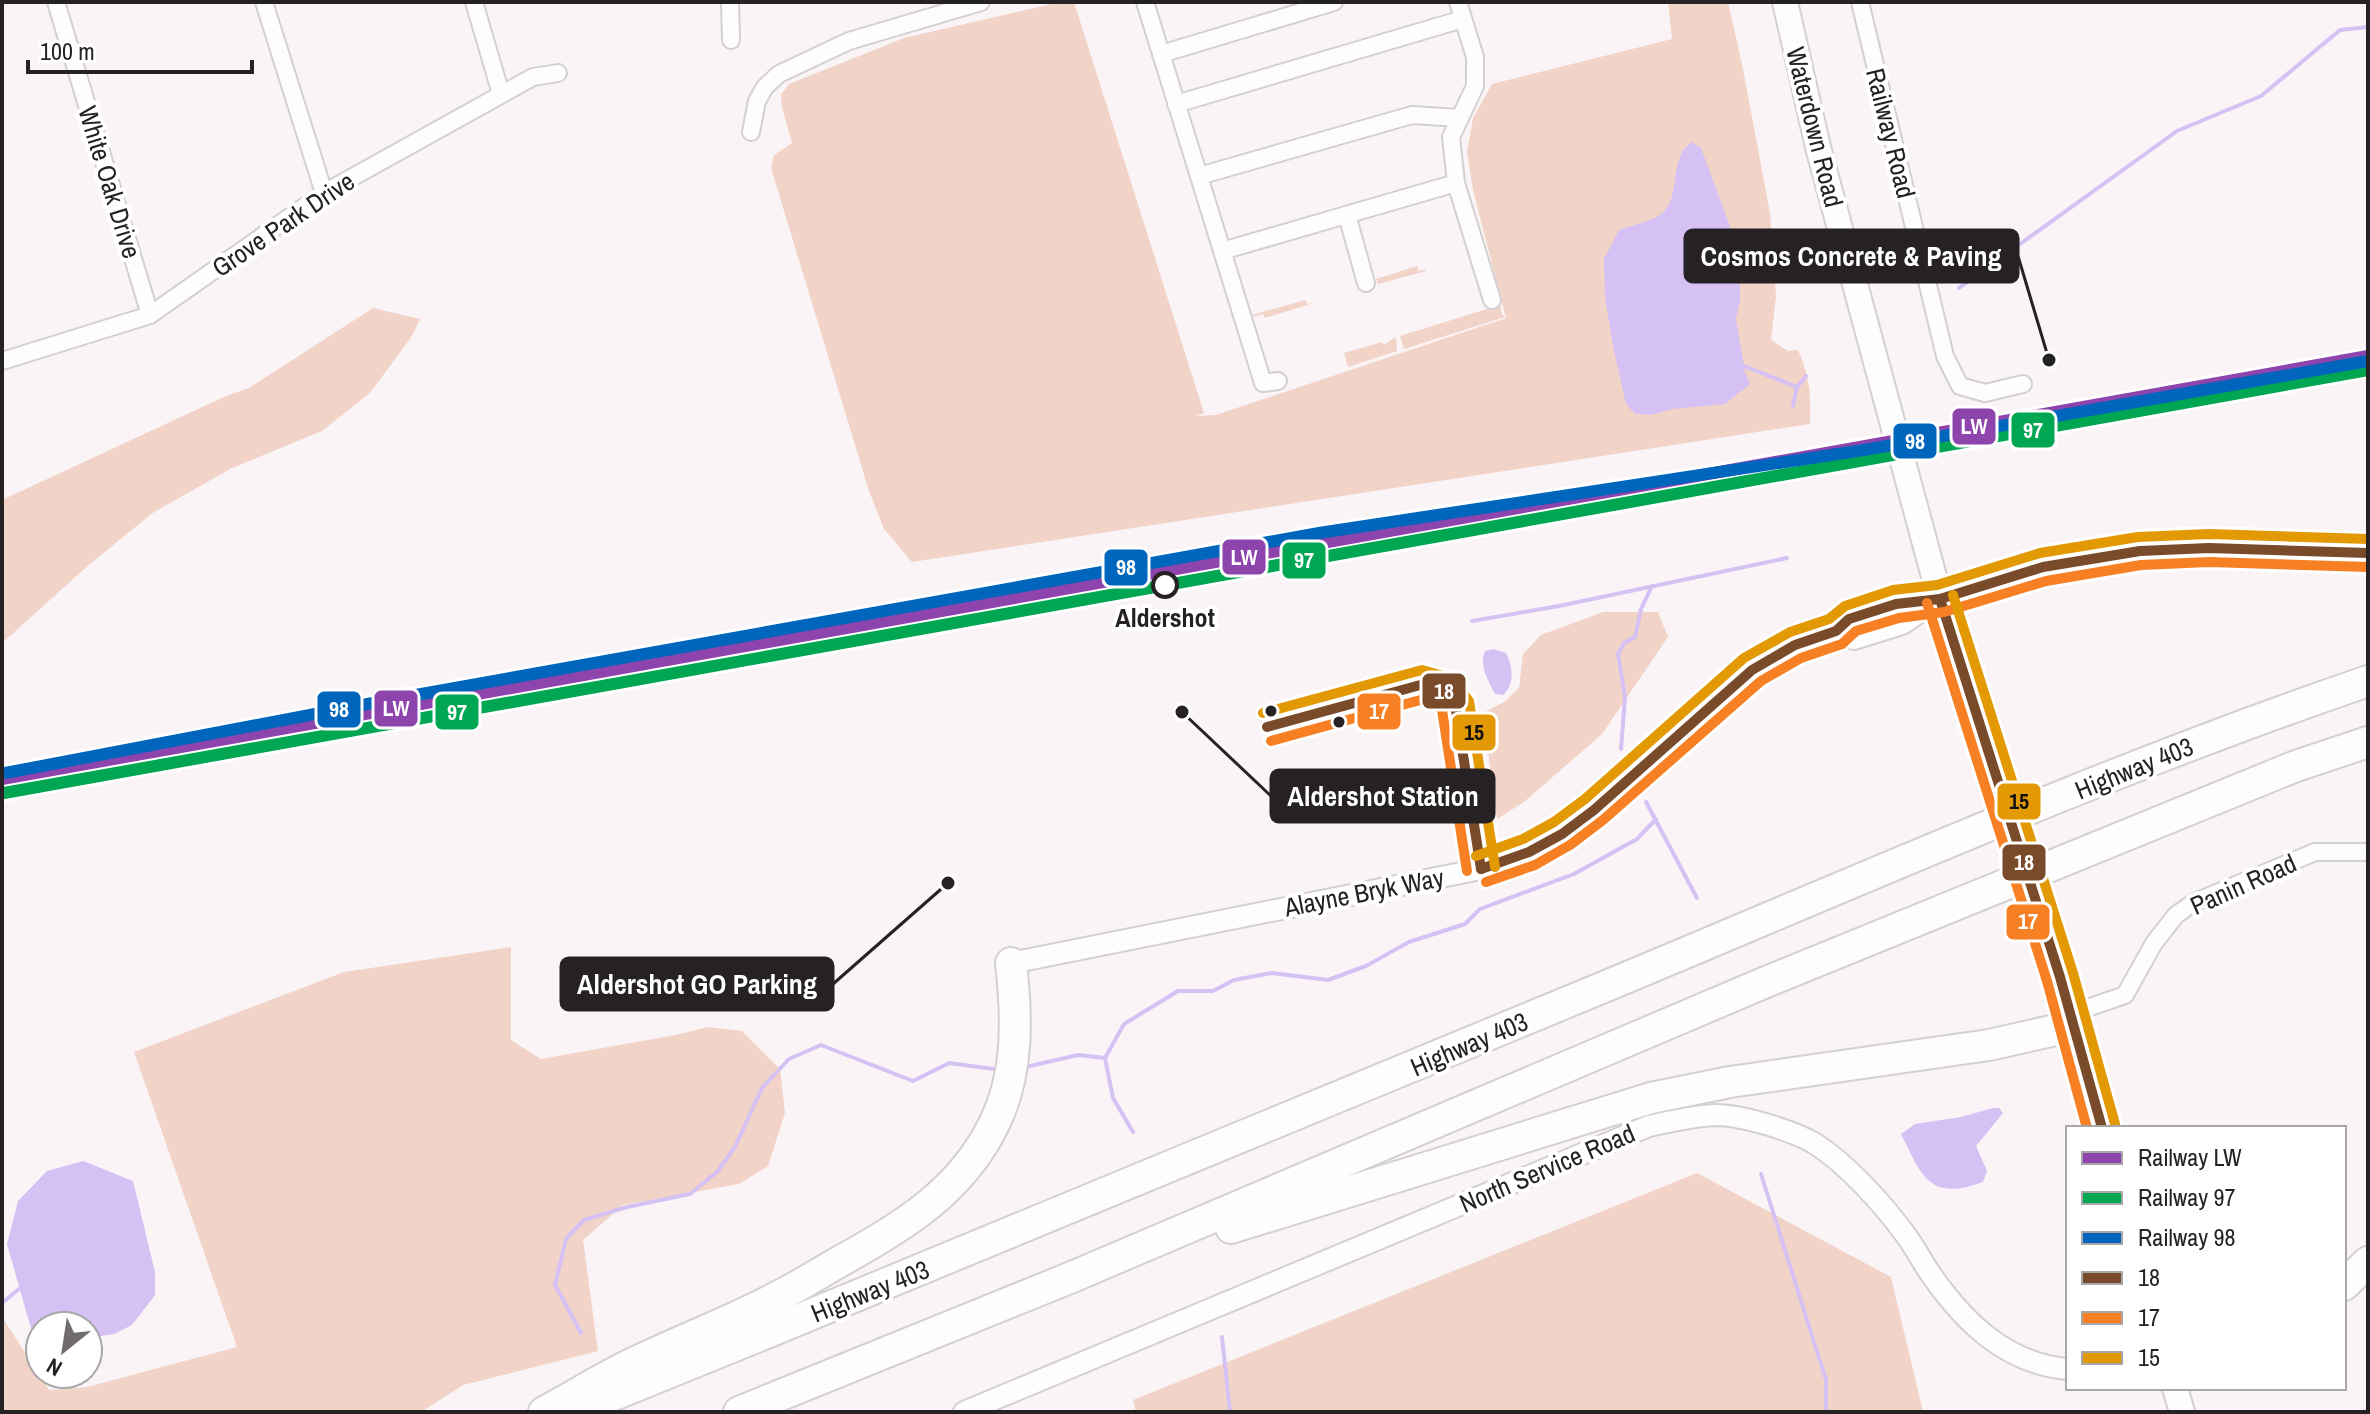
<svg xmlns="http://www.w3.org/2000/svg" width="2370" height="1414" viewBox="0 0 2370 1414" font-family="'Archivo Narrow',sans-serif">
	<rect width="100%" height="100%" fill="#faf4f7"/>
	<!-- green -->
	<g fill="#f2d3c7">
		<path d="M1060,2H1074L1204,413L1196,416L1216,415L1506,318L1473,190L1467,152L1473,118L1492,84L1672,39L1668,2H1728L1743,69L1770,213L1776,296L1771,340L1788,351L1798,350C1810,377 1811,395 1810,424L912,562L884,529L869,491L771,168L774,155L792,143L782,107L781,95L789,84L904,38Z"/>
		<polygon points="1417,266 1419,271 1426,269 1426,271 1378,284 1376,279"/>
		<polygon points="1305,300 1307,304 1317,302 1265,318 1263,314 1252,317 1252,315"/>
		<polygon points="1500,305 1502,314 1505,317 1404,349 1400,336"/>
		<polygon points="373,308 420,319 412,336 370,393 322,431 232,468 154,512 91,563 2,643 2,500 226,396 249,388"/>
		<polygon points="1396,337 1397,351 1348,367 1344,353 1382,342 1384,345"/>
		<polygon points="1603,612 1658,612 1668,637 1602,734 1524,802 1497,819 1483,713 1504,702 1519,688 1523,654 1541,635"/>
		<polygon points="511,947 511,1040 541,1059 676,1035 708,1027 742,1031 780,1069 785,1113 768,1166 739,1184 623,1205 583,1240 598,1351 463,1385 421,1412 2,1412 2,1317 49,1390 87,1387 237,1347 134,1052 344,972"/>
		<polygon points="1697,1173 1891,1277 1923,1412 1136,1412 1133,1400"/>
	</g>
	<!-- water -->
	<g fill="#d5c1f4">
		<path d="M1692,142L1701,148L1734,237L1740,270V299L1736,319L1745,372L1750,384L1725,404L1673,409L1650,415L1635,414L1626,404L1614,351L1605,298L1604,259L1619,230C1630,226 1652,221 1660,215C1683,198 1667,158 1692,142Z"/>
		<path d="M1494,649L1506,653C1513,666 1515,685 1503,695L1495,694C1488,680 1479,666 1485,651Z"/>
		<path d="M1993,1108H1999L2003,1113L1976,1146L1987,1171L1983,1182C1929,1202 1922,1176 1901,1134L1915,1124L1961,1117Z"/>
		<polygon points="83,1161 133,1181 155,1272 155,1295 132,1325 114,1334 88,1338 88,1326 40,1326 40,1339 32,1332 7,1244 18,1201 47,1171"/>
	</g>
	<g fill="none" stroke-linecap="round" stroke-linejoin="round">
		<!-- stream -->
		<g stroke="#d5c1f4" stroke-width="4">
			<polyline points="1959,288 2177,131 2261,96 2340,30 2368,27"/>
			<polyline points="1739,364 1797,387"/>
			<polyline points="1793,406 1797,387 1806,376"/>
			<polyline points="1472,621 1559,606 1787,558"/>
			<polyline points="1621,749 1625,697 1618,654 1624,643 1635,637 1641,609 1652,586"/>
			<polyline points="1646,802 1697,898"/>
			<polyline points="1021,1068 1078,1055 1105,1058"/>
			<polyline points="1133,1132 1113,1098 1105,1058 1124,1024 1178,991 1213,991 1234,980 1272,973 1328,980 1366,966 1409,942 1465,924 1480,909 1574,874 1637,839 1656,819"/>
			<polyline points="1761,1174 1826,1380 1826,1412"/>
			<polyline points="2,1303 19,1289"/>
			<polyline points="581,1333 555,1285 566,1239 584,1220 627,1207 690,1194 717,1172 735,1147 762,1088 789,1059 821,1045 913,1081 949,1063 1001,1070"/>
			<polyline points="1222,1337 1230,1412"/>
		</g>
		<defs>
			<g id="minor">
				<polyline points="56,2 150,315"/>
				<polyline points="264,2 324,193"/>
				<polyline points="474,2 501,94"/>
				<polyline points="730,2 731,40"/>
				<polyline points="1145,2 1263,383 1278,381"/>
				<polyline points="1458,2 1475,57 1475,86 1451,137 1456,183 1492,300"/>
				<polyline points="1860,2 1945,356 1960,386 1985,393 2023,384"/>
				<polyline points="1161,54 1334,2"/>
				<polyline points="1176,104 1463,19"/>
				<polyline points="751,132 757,101 765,87 779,74 849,41 981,2"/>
				<polyline points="1199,176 1412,115 1460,118"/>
				<polyline points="1347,215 1366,283"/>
				<polyline points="1222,251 1456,183"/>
				<polyline points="2,361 150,315 324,193 533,77 558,73"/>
				<polyline points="2070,1014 2125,995 2154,943 2176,915 2193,903 2315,852 2368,852"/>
			</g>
			<g id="tertiary">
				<polyline points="1836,631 1854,639 1902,624 1936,601"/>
				<polyline points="1011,963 1481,869 1529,852 1562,834 1594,810 1738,682 1768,659 1795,645 1836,631 1849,619 1896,604 1940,599"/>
				<path d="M964,1412L1649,1126C1671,1121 1693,1116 1715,1115C1734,1115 1752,1120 1769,1125C1785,1130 1800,1135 1814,1143C1847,1164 1882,1203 1905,1234C1915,1247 1922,1262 1932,1276C1965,1323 2007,1364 2068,1369"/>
			</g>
			<g id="secondary">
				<polyline points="1785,2 1818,147 1940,599 1995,775"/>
				<polyline points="2048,939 2102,1128"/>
				<polyline points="2175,1388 2182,1412"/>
			</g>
			<g id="motorway">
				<path d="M1940,599C2004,576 2073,556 2142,550C2217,544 2293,550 2368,553"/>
				<polyline points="1231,1228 1651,1098 1730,1082 1989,1045 2073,1026"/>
				<polyline points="2344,1285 2368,1262"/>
				<path d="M544,1412C576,1395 607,1375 640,1360C686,1338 734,1320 779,1296C799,1286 818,1274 837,1263C901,1228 961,1192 994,1124C1019,1074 1017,1016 1011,963"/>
				<path d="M572,1412C915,1273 1257,1132 1599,989C1854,883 2107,770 2368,681"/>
				<polyline points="739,1412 1072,1277 1766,982 2296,766 2368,742"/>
			</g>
		</defs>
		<!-- minor casing -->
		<use href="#minor" stroke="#d4d0d2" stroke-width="20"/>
		<!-- tertiary casing -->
		<use href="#tertiary" stroke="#d4d0d2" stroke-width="24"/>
		<!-- secondary casing -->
		<use href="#secondary" stroke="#d4d0d2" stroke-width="28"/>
		<!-- motorway casing -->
		<use href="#motorway" stroke="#d4d0d2" stroke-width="34"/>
		<!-- minor -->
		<use href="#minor" stroke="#fefdfe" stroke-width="16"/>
		<!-- tertiary -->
		<use href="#tertiary" stroke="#fefdfe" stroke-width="20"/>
		<!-- secondary -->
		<use href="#secondary" stroke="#fefdfe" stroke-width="24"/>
		<!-- motorway -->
		<use href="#motorway" stroke="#fefdfe" stroke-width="30"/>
		<defs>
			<polyline id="secondary-bridge" points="1995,775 2048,939"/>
		</defs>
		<!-- secondary-bridge casing -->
		<use href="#secondary-bridge" stroke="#d4d0d2" stroke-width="28" stroke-linecap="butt"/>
		<!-- secondary-bridge -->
		<use href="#secondary-bridge" stroke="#fefdfe" stroke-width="24"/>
		<defs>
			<g id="bus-1">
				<polyline points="1940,599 2060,977 2102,1128"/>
				<polyline points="1267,727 1424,684 1443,690 1455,704 1481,869"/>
				<polyline points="1481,869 1529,852 1562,834 1594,810 1752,670 1795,645 1836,631 1849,619 1896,604 1940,599 2043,567 2140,551 2209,548 2368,553"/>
			</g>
			<g id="bus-2">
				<polyline points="1927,603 2047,981 2087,1128"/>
				<polyline points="1271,741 1424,699 1435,702 1442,710 1467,871"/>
				<polyline points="1486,882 1535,865 1570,845 1603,820 1761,681 1801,658 1842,644 1856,631 1899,618 1944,612 2046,581 2141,565 2209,562 2368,567"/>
			</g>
			<g id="bus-3">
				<polyline points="1953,595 2073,973 2115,1124"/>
				<polyline points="1263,713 1422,670 1451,678 1469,701 1495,867"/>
				<polyline points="1476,856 1523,839 1554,822 1585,799 1744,658 1790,632 1829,619 1845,606 1893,590 1937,585 2040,553 2138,537 2209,534 2368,539"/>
			</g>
		</defs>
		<!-- bus-1 casing -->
		<use href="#bus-1" stroke="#fff" stroke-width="16"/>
		<!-- bus-2 casing -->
		<use href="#bus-2" stroke="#fff" stroke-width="16"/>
		<!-- bus-3 casing -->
		<use href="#bus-3" stroke="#fff" stroke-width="16"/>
		<!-- bus-1 -->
		<use href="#bus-1" stroke="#7a4b2a" stroke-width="10"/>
		<!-- bus-2 -->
		<use href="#bus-2" stroke="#f78025" stroke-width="10"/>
		<!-- bus-3 -->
		<use href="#bus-3" stroke="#e29904" stroke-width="10"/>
		<defs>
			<polyline id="rail-1" points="2,779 2368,356"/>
			<polyline id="rail-2" points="4,793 2368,370"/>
			<polyline id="rail-3" points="5,773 399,698 1319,533 1864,450 2368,361"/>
		</defs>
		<!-- rail-1 casing -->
		<use href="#rail-1" stroke="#fff" stroke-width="18"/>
		<!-- rail-2 casing -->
		<use href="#rail-2" stroke="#fff" stroke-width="18"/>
		<!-- rail-3 casing -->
		<use href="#rail-3" stroke="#fff" stroke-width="18"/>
		<!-- rail-1 -->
		<use href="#rail-1" stroke="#8e44ad" stroke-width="12"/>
		<!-- rail-2 -->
		<use href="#rail-2" stroke="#00a651" stroke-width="12"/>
		<!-- rail-3 -->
		<use href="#rail-3" stroke="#0065bd" stroke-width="12"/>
	</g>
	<!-- markers -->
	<circle fill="#fff" stroke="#262223" stroke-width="4" cx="1165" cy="585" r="12"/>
	<g fill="#262223" stroke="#fff" stroke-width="3">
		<circle cx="1271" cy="711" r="7"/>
		<circle cx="1339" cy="722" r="7"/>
	</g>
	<g text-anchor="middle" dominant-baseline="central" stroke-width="8" stroke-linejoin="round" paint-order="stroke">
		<!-- street labels -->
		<g font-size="26" fill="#262223" stroke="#fff">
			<text transform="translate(1815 127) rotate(76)">Waterdown Road</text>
			<text transform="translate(1891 133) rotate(76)">Railway Road</text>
			<text transform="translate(110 182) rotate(73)">White Oak Drive</text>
			<text transform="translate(283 224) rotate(-34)">Grove Park Drive</text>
			<text transform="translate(2134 768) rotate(-22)">Highway 403</text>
			<text transform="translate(2243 884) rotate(-24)">Panin Road</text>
			<text transform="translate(1364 892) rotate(-11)">Alayne Bryk Way</text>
			<text transform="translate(1469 1044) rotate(-23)">Highway 403</text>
			<text transform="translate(1547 1168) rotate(-23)">North Service Road</text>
			<text transform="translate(870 1291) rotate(-22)">Highway 403</text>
		</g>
		<!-- stop labels -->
		<g font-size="26" font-weight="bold" fill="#262223" stroke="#fff">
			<text x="1165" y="617">Aldershot</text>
		</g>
	</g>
	<!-- callouts -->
	<path fill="none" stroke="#262223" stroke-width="3" d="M2049 360L2018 256M1182 712L1271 796M948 883L833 984"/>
	<g fill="#262223" stroke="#fff" stroke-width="3">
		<circle cx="2049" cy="360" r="8"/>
		<circle cx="1182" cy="712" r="8"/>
		<circle cx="948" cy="883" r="8"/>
	</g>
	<g fill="#262223" stroke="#262223" stroke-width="3">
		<rect x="1685" y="230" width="333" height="52" rx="8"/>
		<rect x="1271" y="770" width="223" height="52" rx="8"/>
		<rect x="561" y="958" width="272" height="52" rx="8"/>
	</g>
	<g font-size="28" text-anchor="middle" font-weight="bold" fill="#fff">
		<text x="1851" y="266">Cosmos Concrete &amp; Paving</text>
		<text x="1383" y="806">Aldershot Station</text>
		<text x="697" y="994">Aldershot GO Parking</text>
	</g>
	<g stroke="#fff" stroke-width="3">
		<rect x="1951" y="407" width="46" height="39" rx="8" fill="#8e44ad"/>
		<rect x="2010" y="411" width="46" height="38" rx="8" fill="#00a651"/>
		<rect x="1892" y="422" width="46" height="38" rx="8" fill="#0065bd"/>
		<rect x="1221" y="538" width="46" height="38" rx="8" fill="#8e44ad"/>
		<rect x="1281" y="541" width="46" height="39" rx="8" fill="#00a651"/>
		<rect x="1103" y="548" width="46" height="39" rx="8" fill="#0065bd"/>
		<rect x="1421" y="672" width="46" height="38" rx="8" fill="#7a4b2a"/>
		<rect x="373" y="689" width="46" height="39" rx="8" fill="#8e44ad"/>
		<rect x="316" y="690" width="46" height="39" rx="8" fill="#0065bd"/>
		<rect x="1356" y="692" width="46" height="39" rx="8" fill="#f78025"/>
		<rect x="434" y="693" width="46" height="38" rx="8" fill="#00a651"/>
		<rect x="1451" y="713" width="46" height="39" rx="8" fill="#e29904"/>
		<rect x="1996" y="782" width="46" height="39" rx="8" fill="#e29904"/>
		<rect x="2001" y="843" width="46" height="39" rx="8" fill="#7a4b2a"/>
		<rect x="2005" y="903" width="46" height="38" rx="8" fill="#f78025"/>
	</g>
	<g font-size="22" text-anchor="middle" font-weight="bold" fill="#fff">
		<text x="1974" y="434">LW</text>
		<text x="2033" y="438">97</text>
		<text x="1915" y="449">98</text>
		<text x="1244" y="565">LW</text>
		<text x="1304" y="568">97</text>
		<text x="1126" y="575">98</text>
		<text x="1444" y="699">18</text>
		<text x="396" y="716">LW</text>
		<text x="339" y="717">98</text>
		<text x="1379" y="719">17</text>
		<text x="457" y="720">97</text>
		<text x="2024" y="870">18</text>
		<text x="2028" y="929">17</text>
	</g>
	<g font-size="22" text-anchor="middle" font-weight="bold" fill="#111">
		<text x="1474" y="740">15</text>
		<text x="2019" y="809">15</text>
	</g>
	<!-- border -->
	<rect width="2370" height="1414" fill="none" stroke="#262223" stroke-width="8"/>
	<!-- legend -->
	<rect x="2066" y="1126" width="280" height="264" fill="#ffffff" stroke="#a8a7a7" stroke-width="2"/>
	<rect x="2082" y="1152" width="40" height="12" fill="#8e44ad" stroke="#a8a7a7" stroke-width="2"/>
	<text x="2138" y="1166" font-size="24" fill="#262223">Railway LW</text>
	<rect x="2082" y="1192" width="40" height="12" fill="#00a651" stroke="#a8a7a7" stroke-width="2"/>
	<text x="2138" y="1206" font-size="24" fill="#262223">Railway 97</text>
	<rect x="2082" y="1232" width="40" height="12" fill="#0065bd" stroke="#a8a7a7" stroke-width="2"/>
	<text x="2138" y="1246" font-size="24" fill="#262223">Railway 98</text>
	<rect x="2082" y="1272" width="40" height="12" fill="#7a4b2a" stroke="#a8a7a7" stroke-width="2"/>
	<text x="2138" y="1286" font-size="24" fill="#262223">18</text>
	<rect x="2082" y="1312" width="40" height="12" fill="#f78025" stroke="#a8a7a7" stroke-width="2"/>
	<text x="2138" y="1326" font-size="24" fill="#262223">17</text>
	<rect x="2082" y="1352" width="40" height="12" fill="#e29904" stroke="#a8a7a7" stroke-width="2"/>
	<text x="2138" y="1366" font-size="24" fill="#262223">15</text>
	<!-- north arrow -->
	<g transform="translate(64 1350) rotate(210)"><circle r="38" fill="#ffffff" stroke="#a8a7a7" stroke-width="2"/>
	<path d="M0-6L14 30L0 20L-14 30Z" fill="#706c6d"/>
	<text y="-12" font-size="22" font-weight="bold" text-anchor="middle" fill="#262223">N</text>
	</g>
	<!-- scale -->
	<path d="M28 60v12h224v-12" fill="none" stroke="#262223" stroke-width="4"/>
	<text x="40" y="60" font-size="24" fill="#262223" stroke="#ffffff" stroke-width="6" paint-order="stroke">100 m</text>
</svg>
